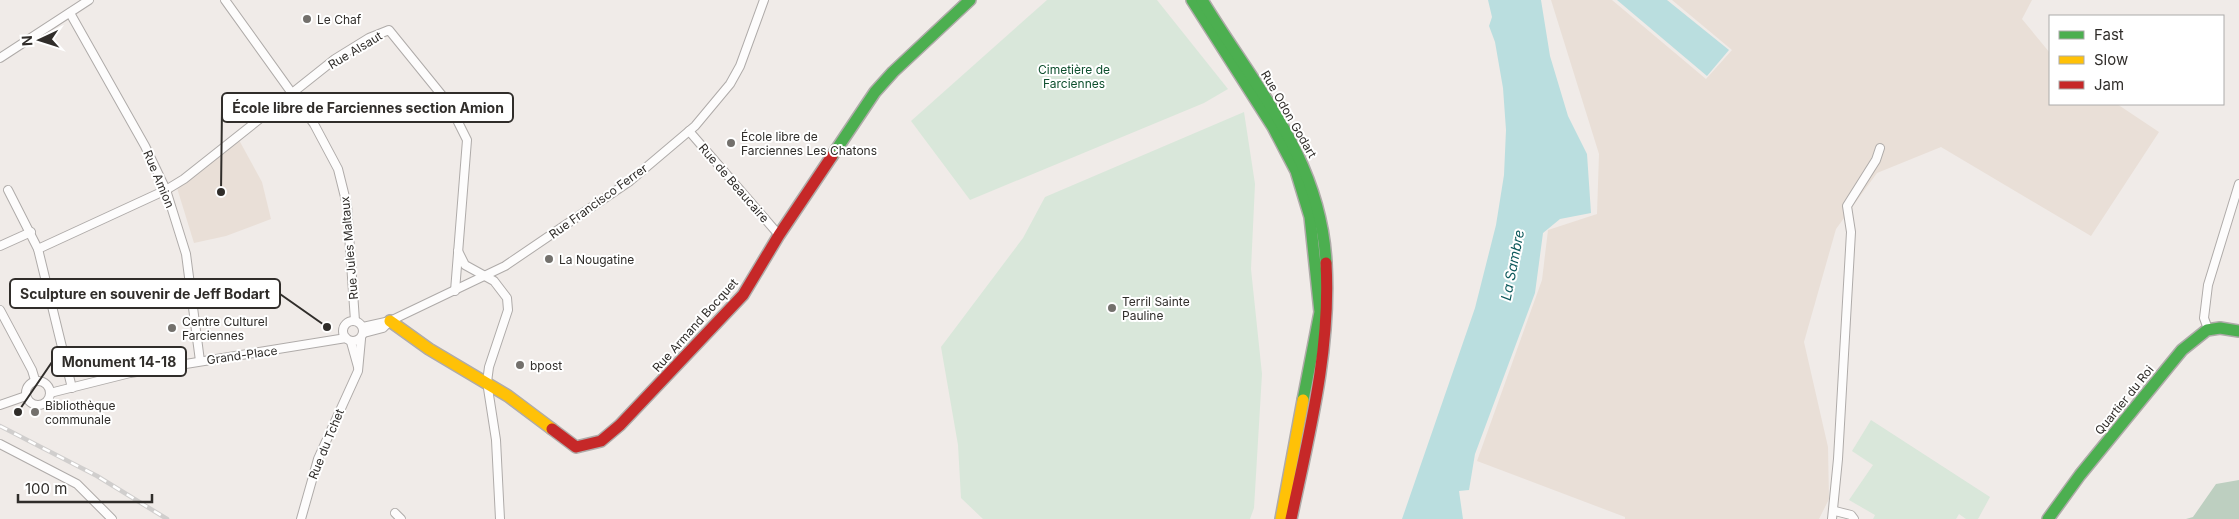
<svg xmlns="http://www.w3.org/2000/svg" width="2239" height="519" viewBox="0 0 2239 519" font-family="Inter,sans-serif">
	<rect width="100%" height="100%" fill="#f0ebe8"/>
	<!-- built -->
	<g fill="#e9dfd7">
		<polygon points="1551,0 1612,0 1706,79 1732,50 1672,0 2032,0 2022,19 2050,53 2050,104 2117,104 2159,132 2091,236 1941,147 1877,173 1836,229 1804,342 1828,447 1829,499 1819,519 1625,519 1625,517 1477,461 1542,280 1548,230 1597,214 1599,154"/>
		<polygon points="239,140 262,182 271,219 226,236 194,243 177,188"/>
	</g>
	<!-- green -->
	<g fill="#d9e7da">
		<polygon points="1047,0 1157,0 1228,89 1204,103 970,200 911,121"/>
		<polygon points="1244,112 1255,184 1251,269 1262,374 1254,508 1250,519 983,519 961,498 958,445 941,347 1023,238 1045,197"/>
		<polygon points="1871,420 1990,497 1978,519 1966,519 1959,514 1956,519 1873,519 1875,515 1849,500 1873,465 1852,451"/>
	</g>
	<!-- forest -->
	<polygon fill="#bdcfc0" points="2239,480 2239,519 2186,519 2193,517 2216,484"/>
	<!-- water -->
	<g fill="#badedf">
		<polygon points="1488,0 1541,0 1550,56 1568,116 1587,154 1591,213 1560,219 1543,233 1535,293 1475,454 1469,490 1459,491 1463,519 1402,519 1475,308 1496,225 1504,175 1506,130 1503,88 1495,42 1489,26 1492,17"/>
		<polygon points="1617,0 1667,0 1729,50 1707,76"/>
	</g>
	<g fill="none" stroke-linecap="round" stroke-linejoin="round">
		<defs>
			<g id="street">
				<polyline points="225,0 314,124 338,169 347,205 355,321"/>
				<polyline points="70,13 145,146 166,190 186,254 200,361"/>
				<polyline points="0,58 89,0"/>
				<polyline points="689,131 779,235"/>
				<polyline points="8,190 38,249 72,388"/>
				<polyline points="0,246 31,232"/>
				<polyline points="38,249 166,190 184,179 335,59 369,38 389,30 449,104 467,140 455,291"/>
				<polyline points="458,251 465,265 494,281 507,298 508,310 489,367 487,382 496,440 500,519"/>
				<polyline points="0,310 32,370 35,380"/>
				<circle cx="353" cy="331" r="10"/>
				<polyline points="363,327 390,321 505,266 630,181 695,126 730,84 740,66 764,0"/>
				<polyline points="2208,329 2204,318 2208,285 2239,184"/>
				<polyline points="364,333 383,328 390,321"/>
				<polyline points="351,342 358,367"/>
				<circle cx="38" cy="393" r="12"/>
				<polyline points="50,393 130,373 346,338"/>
				<polyline points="0,405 26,396"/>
				<polyline points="0,444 77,484 112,519"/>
				<polyline points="1835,511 1851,515 1854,519"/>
				<polyline points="395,513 401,519"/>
				<polyline points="301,519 318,459 358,371 361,339"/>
				<polyline points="1832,519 1838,459 1851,232 1847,206 1876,160 1880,148"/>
			</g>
			<g id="fast">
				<polyline points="1192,0 1273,127 1296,171 1310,217 1320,312 1303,400"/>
				<path d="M1202,0C1254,86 1321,158 1326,263"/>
				<polyline points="832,156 875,92 893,72 970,0"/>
				<polyline points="2048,519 2080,475 2182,350 2207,330 2220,328 2239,331"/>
			</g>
			<g id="slow">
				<polyline points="390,321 429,349 508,396 552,429"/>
				<polyline points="1281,519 1303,400"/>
			</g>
			<g id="jam">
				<polyline points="552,429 576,447 601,441 620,425 743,295 779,235 832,156"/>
				<path d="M1291,519C1309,434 1331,350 1326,263"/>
			</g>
		</defs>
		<!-- street casing -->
		<use href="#street" stroke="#afaba9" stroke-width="10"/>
		<!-- fast casing -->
		<use href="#fast" stroke="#afaba9" stroke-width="14"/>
		<!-- slow casing -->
		<use href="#slow" stroke="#afaba9" stroke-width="14"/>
		<!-- jam casing -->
		<use href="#jam" stroke="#afaba9" stroke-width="14"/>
		<!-- street -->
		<use href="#street" stroke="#fdfcfc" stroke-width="8"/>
		<!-- fast -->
		<use href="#fast" stroke="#4caf50" stroke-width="11"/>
		<!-- slow -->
		<use href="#slow" stroke="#ffc107" stroke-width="11"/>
		<!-- jam -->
		<use href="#jam" stroke="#c62828" stroke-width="11"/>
		<defs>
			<polyline id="rail" points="0,426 97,476 167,519"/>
		</defs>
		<!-- rail casing -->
		<use href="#rail" stroke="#d0cecd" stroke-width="4.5"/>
		<!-- rail -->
		<use href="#rail" stroke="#fff" stroke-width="2.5" stroke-dasharray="8" stroke-linecap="butt"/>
	</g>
	<!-- markers -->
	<g fill="#73706c" stroke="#fff" stroke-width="2">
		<circle cx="307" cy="19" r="5"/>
		<circle cx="731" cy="143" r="5"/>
		<circle cx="549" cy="259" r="5"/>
		<circle cx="1112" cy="308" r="5"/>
		<circle cx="172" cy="328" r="5"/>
		<circle cx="520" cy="365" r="5"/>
		<circle cx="35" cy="412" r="5"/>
	</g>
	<g text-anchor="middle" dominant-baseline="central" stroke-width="4" stroke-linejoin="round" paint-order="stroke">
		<!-- poi labels -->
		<g font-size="12" fill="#302d2a" stroke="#fff" text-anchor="start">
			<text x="317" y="19">Le Chaf</text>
			<text x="741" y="136">École libre de<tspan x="741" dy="14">Farciennes Les Chatons</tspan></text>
			<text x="559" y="259">La Nougatine</text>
			<text x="1122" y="301">Terril Sainte<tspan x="1122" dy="14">Pauline</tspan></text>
			<text x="182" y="321">Centre Culturel<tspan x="182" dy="14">Farciennes</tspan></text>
			<text x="530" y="365">bpost</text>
			<text x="45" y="405">Bibliothèque<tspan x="45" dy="14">communale</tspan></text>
		</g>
		<!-- street labels -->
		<g font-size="12" fill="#302d2a" stroke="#fff">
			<text transform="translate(355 50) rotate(-31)">Rue Alsaut</text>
			<text transform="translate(1289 114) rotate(60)">Rue Odon Godart</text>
			<text transform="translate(159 179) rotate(67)">Rue Amion</text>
			<text transform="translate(734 183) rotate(49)">Rue de Beaucaire</text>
			<text transform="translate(598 201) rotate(-36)">Rue Francisco Ferrer</text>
			<text transform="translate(349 248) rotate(-95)">Rue Jules Maltaux</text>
			<text transform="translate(695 325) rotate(-48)">Rue Armand Bocquet</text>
			<text transform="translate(242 355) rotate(-8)">Grand-Place</text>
			<text transform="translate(2124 400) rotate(-51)">Quartier du Roi</text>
			<text transform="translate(326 444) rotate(-68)">Rue du Tchet</text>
		</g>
		<!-- park labels -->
		<g font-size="12" fill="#0e4f2e" stroke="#fff">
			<text x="1074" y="69">Cimetière de<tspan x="1074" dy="14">Farciennes</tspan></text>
		</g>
		<!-- water labels -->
		<g font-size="14" font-style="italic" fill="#0d595c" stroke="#fff">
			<text transform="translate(1512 265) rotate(-79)">La Sambre</text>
		</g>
	</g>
	<!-- callouts -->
	<path fill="none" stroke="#302d2a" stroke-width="2" d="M221 192L222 108M327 327L280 294M18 412L52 362"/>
	<g fill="#302d2a" stroke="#fff" stroke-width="2">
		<circle cx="221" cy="192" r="5"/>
		<circle cx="327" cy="327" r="5"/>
		<circle cx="18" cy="412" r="5"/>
	</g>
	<g fill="#fff" stroke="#302d2a" stroke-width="2">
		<rect x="222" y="93" width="291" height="29" rx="5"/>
		<rect x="10" y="279" width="270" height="29" rx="5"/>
		<rect x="52" y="347" width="134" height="29" rx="5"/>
	</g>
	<g font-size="14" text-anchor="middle" font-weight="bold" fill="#302d2a">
		<text x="368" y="113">École libre de Farciennes section Amion</text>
		<text x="145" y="299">Sculpture en souvenir de Jeff Bodart</text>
		<text x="119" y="367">Monument 14-18</text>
	</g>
	<!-- legend -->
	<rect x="2049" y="15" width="175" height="90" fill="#ffffff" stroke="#acabaa"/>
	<rect x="2059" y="31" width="25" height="8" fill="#4caf50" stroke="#acabaa"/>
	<text x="2094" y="40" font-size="15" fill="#302d2a">Fast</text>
	<rect x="2059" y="56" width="25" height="8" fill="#ffc107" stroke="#acabaa"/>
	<text x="2094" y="65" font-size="15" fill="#302d2a">Slow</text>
	<rect x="2059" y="81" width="25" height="8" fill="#c62828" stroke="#acabaa"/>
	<text x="2094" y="90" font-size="15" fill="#302d2a">Jam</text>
	<!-- north arrow -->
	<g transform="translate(40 40) rotate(266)" stroke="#ffffff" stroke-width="4" paint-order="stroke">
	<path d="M0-4L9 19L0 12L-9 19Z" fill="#302d2a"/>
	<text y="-8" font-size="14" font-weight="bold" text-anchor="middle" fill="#302d2a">N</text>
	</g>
	<!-- scale -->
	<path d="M18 494v8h134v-8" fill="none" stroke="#302d2a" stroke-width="2.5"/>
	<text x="25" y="494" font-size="15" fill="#302d2a" stroke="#ffffff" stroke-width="4" paint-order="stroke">100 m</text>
</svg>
